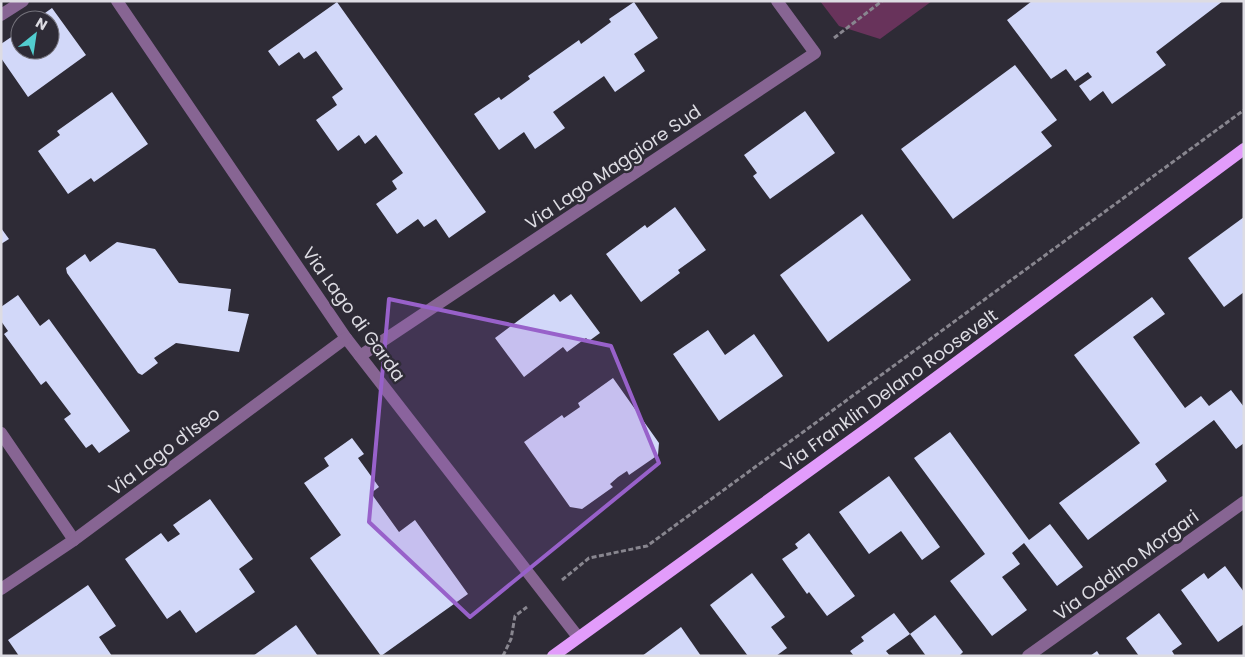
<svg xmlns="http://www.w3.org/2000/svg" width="1245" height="657" viewBox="0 0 1245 657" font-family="Poppins,sans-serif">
	<rect width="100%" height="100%" fill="#2e2b36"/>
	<!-- green -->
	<polygon fill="#68335b" points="820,1 932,1 880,39 839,26"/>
	<!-- building -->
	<g fill="#d2d8f9">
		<polygon points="1032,1 1223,1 1156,52 1166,65 1112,104 1103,91 1090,101 1079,86 1092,77 1088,72 1075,81 1066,69 1051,79 1007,20"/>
		<polygon points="337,2 486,212 449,238 436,219 424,227 418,219 397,234 376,204 397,189 392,181 403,173 376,135 365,144 359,135 338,151 316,120 337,105 332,97 343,89 316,51 304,59 299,52 279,66 268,51"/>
		<polygon points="634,2 658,38 634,54 645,71 615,92 604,76 553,112 565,128 535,149 524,132 499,150 474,114 499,97 501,100 530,79 528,76 579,40 581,44 611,22 609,19"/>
		<polygon points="52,8 86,55 28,97 1,58 1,44 20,31 20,50 50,50 50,20 35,20"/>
		<polygon points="1015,65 1057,120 1041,132 1052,146 953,219 901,149"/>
		<polygon points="112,92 148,144 94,182 91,178 68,194 38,151 60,135 57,131"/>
		<polygon points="805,111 835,153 770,199 753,176 757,173 744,155"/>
		<polygon points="675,207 706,250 678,270 680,273 641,302 606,254 645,225 647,228"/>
		<polygon points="862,214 911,280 828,342 780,275"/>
		<polygon points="1244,217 1244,292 1224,307 1188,258"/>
		<polygon points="1,228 9,239 1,244"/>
		<polygon points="117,242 155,249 179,283 231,289 228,311 249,314 239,352 176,343 154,358 158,363 142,375 138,373 67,273 66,268 85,254 90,262"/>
		<polygon points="554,294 560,302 571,294 600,333 589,341 586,338 567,352 563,347 524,377 495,338"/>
		<polygon points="18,295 40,326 49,319 130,431 99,453 92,444 86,448 64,419 71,414 46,381 41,385 4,334 8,331 1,321 1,307"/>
		<polygon points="1152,297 1165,314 1133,337 1185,408 1201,396 1209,406 1231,390 1244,407 1244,443 1236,449 1214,420 1155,464 1167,481 1088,540 1059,503 1140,443 1074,355"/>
		<polygon points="708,330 725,355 754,334 783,376 719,421 673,354"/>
		<polygon points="613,378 659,443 658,455 629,475 627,471 618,477 610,484 613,487 582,509 570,507 524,442 562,415 564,418 580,407 578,403"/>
		<polygon points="950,432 1029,540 1050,524 1083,567 1057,586 1024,543 1012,553 1020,564 1002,577 1027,610 992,636 950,581 985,554 914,458"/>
		<polygon points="352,438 364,454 358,458 379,487 371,493 399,532 415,520 468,594 381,656 310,558 341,535 304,483 329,466 324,458"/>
		<polygon points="889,476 940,547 922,560 901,531 869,554 839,512"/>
		<polygon points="210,499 253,559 239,569 255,592 196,633 180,610 167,619 125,559 161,533 168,542 180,534 173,525"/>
		<polygon points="809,533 855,596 827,616 809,592 807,594 782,559 798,548 795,544"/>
		<polygon points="1225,566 1244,592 1244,624 1218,642 1181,590 1204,573 1208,579"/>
		<polygon points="752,573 785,617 771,627 787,648 776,656 748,656 710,605"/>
		<polygon points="88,585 116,626 99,637 112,656 19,656 8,640"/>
		<polygon points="894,613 910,634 886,651 890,656 854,656 850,651 864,641 861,637"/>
		<polygon points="1159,613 1182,644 1172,651 1175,656 1139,656 1126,638"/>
		<polygon points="935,615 963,652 959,656 926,656 910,634"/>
		<polygon points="296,625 318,656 253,656"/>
		<polygon points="681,627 701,656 642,656"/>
		<polygon points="1097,651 1100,656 1090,656"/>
	</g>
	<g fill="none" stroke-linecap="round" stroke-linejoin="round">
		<!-- path -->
		<g stroke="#88868f" stroke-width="3" stroke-dasharray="5 2.5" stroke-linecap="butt">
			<polyline points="834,38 882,1"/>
			<polyline points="562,580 589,558 647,546 1244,110"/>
			<polyline points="503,656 511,639 515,616 527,607"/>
		</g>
		<!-- minor -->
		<g stroke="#876593" stroke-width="12">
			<polyline points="117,1 346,338 578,637"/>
			<polyline points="1,15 23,1"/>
			<polyline points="360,356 815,53 777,1"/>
			<polyline points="1,433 74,540"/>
			<polyline points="1,589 74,540 346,338"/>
			<polyline points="1028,656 1244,502"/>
		</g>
		<!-- major -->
		<polyline stroke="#e29cfb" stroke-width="12" points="553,656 875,423 1244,149"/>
	</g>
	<!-- marked area -->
	<path fill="#9861ca" fill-opacity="0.2" stroke="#9861ca" stroke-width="4" stroke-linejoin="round" d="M389,299L611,346L659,463L470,617L369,522Z"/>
	<g text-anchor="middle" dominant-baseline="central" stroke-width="5" stroke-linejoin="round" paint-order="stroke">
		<!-- street labels -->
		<g font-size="18" fill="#dddce3" stroke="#2e2b36">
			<text transform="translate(613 167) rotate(-34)">Via Lago Maggiore Sud</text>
			<text transform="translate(354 314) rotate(54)">Via Lago di Garda</text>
			<text transform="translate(889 390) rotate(-36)">Via Franklin Delano Roosevelt</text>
			<text transform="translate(164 451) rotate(-37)">Via Lago d'Iseo</text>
			<text transform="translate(1126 565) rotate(-36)">Via Oddino Morgari</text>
		</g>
	</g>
	<!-- border -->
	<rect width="1245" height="657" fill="none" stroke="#dddce3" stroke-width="5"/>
	<!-- north arrow -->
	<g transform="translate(35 35) rotate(30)"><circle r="24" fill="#2e2b36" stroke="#74727b"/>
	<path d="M0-4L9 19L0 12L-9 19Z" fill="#52cdcf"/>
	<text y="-8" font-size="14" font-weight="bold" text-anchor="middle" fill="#dddce3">N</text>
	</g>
</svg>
